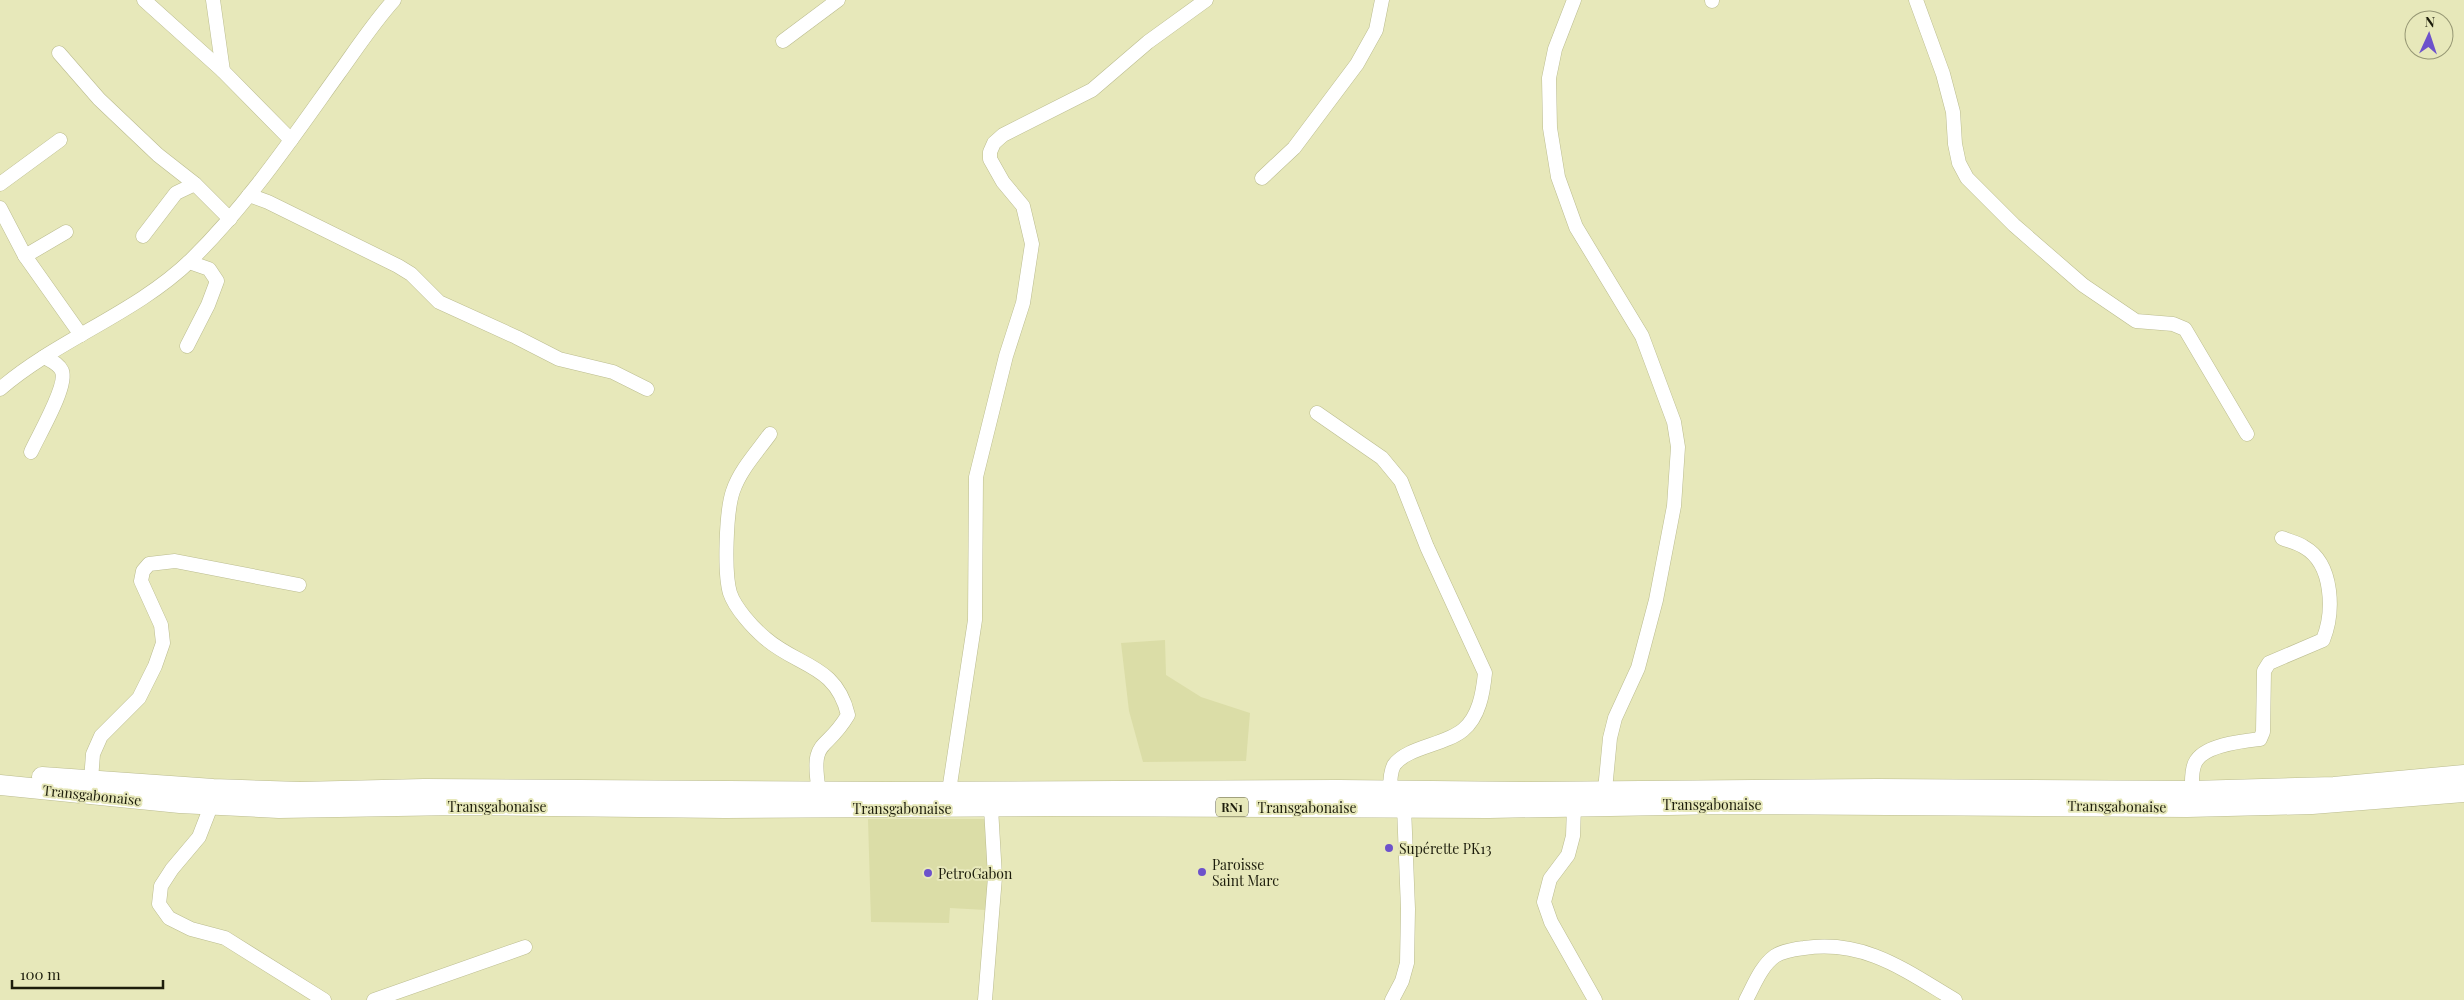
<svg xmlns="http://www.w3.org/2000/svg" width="2464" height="1000" viewBox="0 0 2464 1000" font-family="'Playfair Display',serif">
	<rect width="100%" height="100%" fill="#e7e8ba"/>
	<!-- built -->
	<g fill="#dbdda7">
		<polygon points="1165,640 1166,675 1201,697 1250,713 1246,761 1143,762 1129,711 1121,643"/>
		<polygon points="868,819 987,819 989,854 986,910 950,908 949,923 871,922"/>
	</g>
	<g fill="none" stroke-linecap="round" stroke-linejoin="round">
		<defs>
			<g id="minor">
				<polyline points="144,0 223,71 291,140"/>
				<polyline points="213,0 223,71"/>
				<polyline points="1574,0 1555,49 1549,78 1550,128 1558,177 1576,227 1642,336 1674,422 1678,447 1674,506 1656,600 1638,668 1615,718 1610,738 1605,790"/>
				<polyline points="1916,0 1943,74 1953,112 1955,144 1959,163 1967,178 2014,225 2083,285 2136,321 2173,324 2185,329 2247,434"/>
				<polyline points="1712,1 1712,0"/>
				<polyline points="783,41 838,0"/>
				<polyline points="59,53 99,99 158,155 195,184 230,219"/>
				<polyline points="1262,178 1294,148 1357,64 1376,30 1382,0"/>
				<polyline points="0,184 60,140"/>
				<polyline points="249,195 268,202 398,266 411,274 439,302 516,337 559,359 613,372 647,389"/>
				<polyline points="0,208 25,256 81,335"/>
				<polyline points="143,236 176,193 195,184"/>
				<polyline points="25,256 66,232"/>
				<polyline points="187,346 208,305 217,281 209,269 189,262"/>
				<path d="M0,389C58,339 135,314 191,260C248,204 293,137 339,73C357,48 374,22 394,0"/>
				<path d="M1317,413L1382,458L1401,481L1427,547L1485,673C1483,693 1479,717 1463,730C1445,745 1407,747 1394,765C1390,772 1390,783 1390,791"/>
				<path d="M770,434C757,452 740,470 733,491C726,511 724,573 730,593C735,608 753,628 765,638C798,667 836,664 848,715C825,754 810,736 819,792"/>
				<path d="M31,452C38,436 68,386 62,371C58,363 51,361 44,357"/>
				<polyline points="91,780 93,754 101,736 139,698 155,666 163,643 161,625 141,581 143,571 149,564 175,561 299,585"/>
				<polyline points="949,791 975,620 976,477 1006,356 1023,303 1032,244 1023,206 1003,182 990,159 990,152 994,143 1003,135 1092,90 1148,42 1206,0"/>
				<path d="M2192,791C2192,783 2191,771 2195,763C2203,745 2242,741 2260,739L2263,732L2264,671L2269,663L2323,640C2334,613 2334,564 2304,547C2298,543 2289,541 2282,538"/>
				<polyline points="211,806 199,837 172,869 161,886 159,904 169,918 191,929 225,938 324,1000"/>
				<polyline points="1574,806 1573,836 1568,855 1550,879 1544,902 1551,922 1595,1000"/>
				<polyline points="374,1000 525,947"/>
				<polyline points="985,1000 995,877 991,808"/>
				<polyline points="1392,1000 1402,981 1407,963 1408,909 1404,807"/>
				<path d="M1746,1000C1754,985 1761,966 1775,956C1782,951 1796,949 1804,948C1865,939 1906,971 1955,1000"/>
			</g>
			<g id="highway">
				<polyline points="42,777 213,789 300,792 424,789 885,792 1339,790 1529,792 1878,789 2192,791 2334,787 2464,775"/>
				<polyline points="0,785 180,803 279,808 456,805 725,808 1047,806 1489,808 1725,804 2187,807 2312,804 2464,792"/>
			</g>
		</defs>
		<!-- minor casing -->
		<use href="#minor" stroke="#bbbc8f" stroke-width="15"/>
		<!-- highway casing -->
		<use href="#highway" stroke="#bbbc8f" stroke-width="21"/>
		<!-- minor -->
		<use href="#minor" stroke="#fff" stroke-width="14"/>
		<!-- highway -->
		<use href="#highway" stroke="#fff" stroke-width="20"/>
	</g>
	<!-- markers -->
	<g fill="#6d52cb" stroke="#e7e8ba" stroke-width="2">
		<circle cx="1389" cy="848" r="5"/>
		<circle cx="1202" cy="872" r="5"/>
		<circle cx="928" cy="873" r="5"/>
	</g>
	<g text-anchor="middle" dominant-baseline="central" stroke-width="4" stroke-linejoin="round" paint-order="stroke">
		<!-- shield labels -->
		<rect fill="#e7e8ba" stroke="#5a5a40" stroke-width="1" x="1216" y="797.5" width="32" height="19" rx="4"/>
		<g font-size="12" font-weight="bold" fill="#1d1d0c">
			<text x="1232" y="807">RN1</text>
		</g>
		<!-- street labels -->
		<g font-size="14" fill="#1d1d0c" stroke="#e7e8ba">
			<text transform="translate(92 795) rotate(6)">Transgabonaise</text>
			<text x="1712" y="804">Transgabonaise</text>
			<text x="497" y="806">Transgabonaise</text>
			<text transform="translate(2117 806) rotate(1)">Transgabonaise</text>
			<text x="1307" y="807">Transgabonaise</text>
			<text x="902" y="808">Transgabonaise</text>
		</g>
		<!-- poi labels -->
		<g font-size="14" fill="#1d1d0c" stroke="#e7e8ba" text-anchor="start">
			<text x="1399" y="848">Supérette PK13</text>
			<text x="1212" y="864">Paroisse<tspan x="1212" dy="16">Saint Marc</tspan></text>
			<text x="938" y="873">PetroGabon</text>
		</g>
	</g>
	<!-- north arrow -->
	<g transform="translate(2429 35) rotate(3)"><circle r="24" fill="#e7e8ba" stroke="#969774"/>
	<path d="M0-4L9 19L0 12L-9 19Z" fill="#6d52cb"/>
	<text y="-8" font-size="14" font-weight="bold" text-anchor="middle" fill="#1d1d0c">N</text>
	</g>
	<!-- scale -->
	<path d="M12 980v8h151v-8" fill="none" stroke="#1d1d0c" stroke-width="2.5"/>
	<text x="20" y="980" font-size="15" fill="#1d1d0c" stroke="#e7e8ba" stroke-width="4" paint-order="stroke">100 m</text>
</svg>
